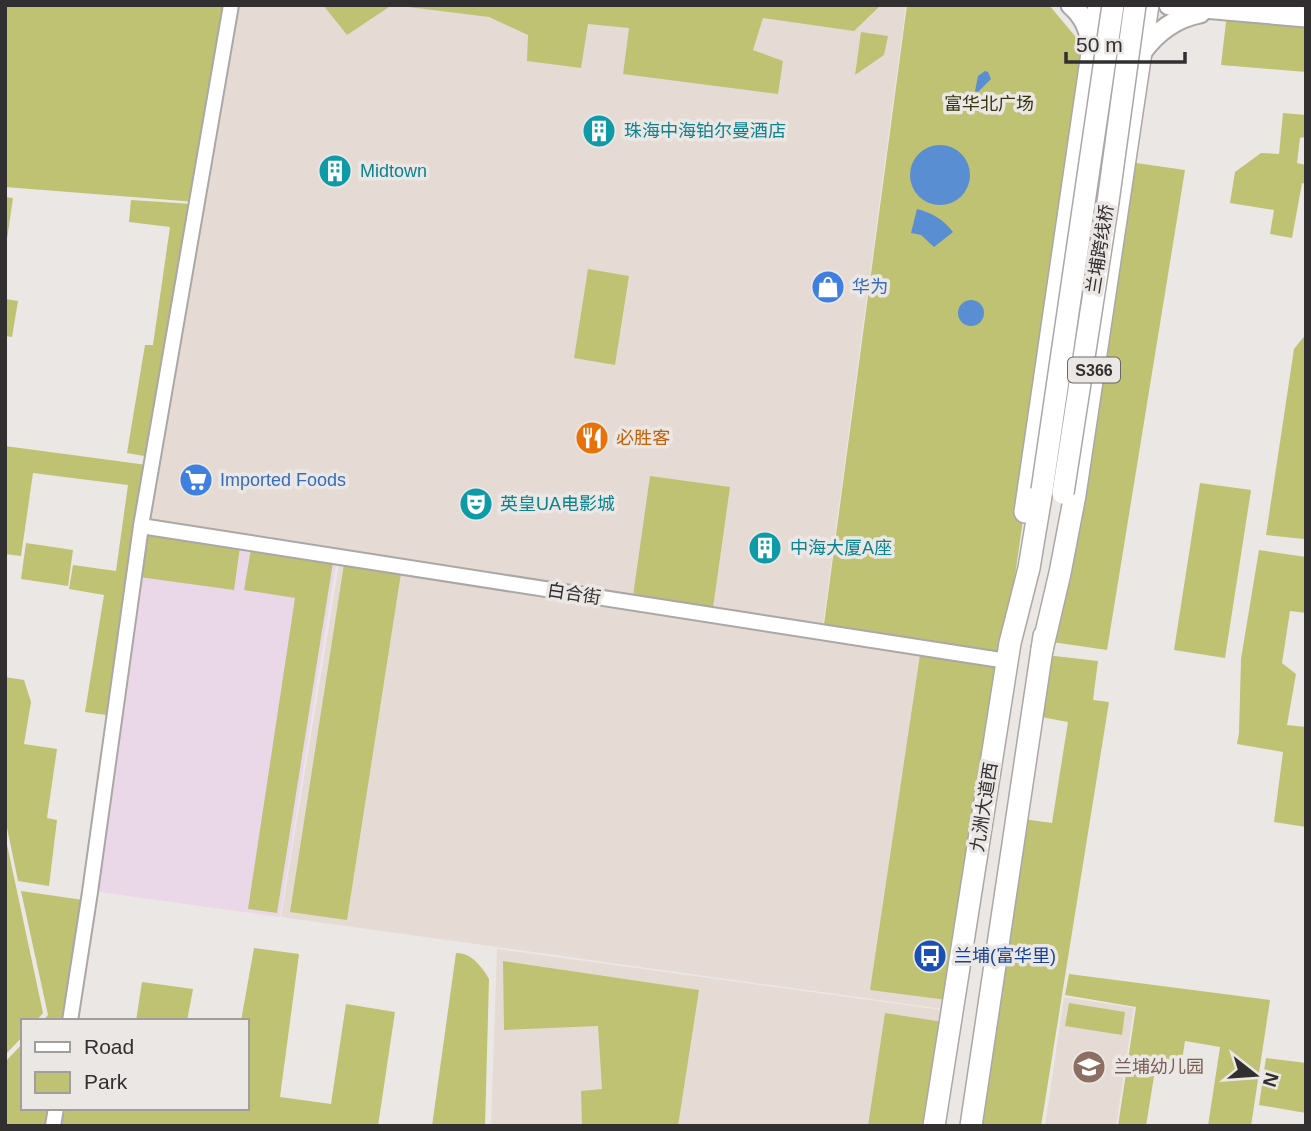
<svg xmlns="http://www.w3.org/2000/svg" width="1311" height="1131" viewBox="0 0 1311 1131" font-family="Arial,'Noto Sans SC',sans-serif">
	<rect width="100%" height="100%" fill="#ebe7e5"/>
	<!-- built -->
	<g fill="#e6dbd4">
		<polygon points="232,5 906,5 822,632 143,525"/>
		<polygon points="340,558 1002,661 950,1010 281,917"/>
		<polygon points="497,949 949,1011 933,1126 491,1126"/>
		<polygon points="1064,997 1134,1008 1116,1126 1045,1126"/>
	</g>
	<!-- industrial -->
	<polygon fill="#ead8e8" points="142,527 337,558 280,917 92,891"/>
	<!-- green -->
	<g fill="#bfc273">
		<polygon points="5,5 229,5 196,202 5,187"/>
		<polygon points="323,5 881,5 854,31 763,18 753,50 783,61 778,94 623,74 629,28 588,24 581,68 527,61 528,35 489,17 392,5 347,35"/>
		<polygon points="907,5 1049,5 1090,54 1003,659 823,632"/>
		<polygon points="1227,14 1306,21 1306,72 1221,65"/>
		<polygon points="861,32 888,36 884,55 855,75"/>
		<polygon points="1283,113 1306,115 1305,137 1300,138 1297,163 1306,165 1306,184 1302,183 1292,238 1270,234 1274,210 1230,203 1235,172 1261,153 1279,154"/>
		<polygon points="1129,162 1185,170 1107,650 1052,642"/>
		<polygon points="5,197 13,198 5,253"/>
		<polygon points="131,200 192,204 150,457 127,453 145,345 153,345 170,227 129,222"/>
		<polygon points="588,269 629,276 615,365 574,358"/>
		<polygon points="5,299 18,301 12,337 5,336"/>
		<polygon points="1306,334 1306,529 1304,539 1266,535 1294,349"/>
		<polygon points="5,446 147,465 113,716 85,712 104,595 69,589 73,565 116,571 128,485 33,473 21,556 5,554"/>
		<polygon points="650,476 730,487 713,608 633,596"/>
		<polygon points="1200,483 1251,490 1225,658 1174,650"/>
		<polygon points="145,534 240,547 234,590 139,577"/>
		<polygon points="26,543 73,550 68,586 21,579"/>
		<polygon points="251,549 333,562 277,913 248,909 295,598 244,590"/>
		<polygon points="1259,550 1306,557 1306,613 1290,611 1282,663 1296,674 1287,725 1306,727 1306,827 1274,822 1283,752 1237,744 1239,733 1241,659"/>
		<polygon points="344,564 401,573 347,920 290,912"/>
		<polygon points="920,655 996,666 947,1000 870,990"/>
		<polygon points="1046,655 1098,661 1093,700 1109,702 1041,1126 976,1126 1023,819 1052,823 1068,722 1036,716"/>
		<polygon points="5,677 24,680 31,702 24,744 57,749 47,818 57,820 49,886 18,881 5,818"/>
		<polygon points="5,835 43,1013 36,1021 23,1021 23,1036 5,1055"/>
		<polygon points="21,891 83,900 65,1021 43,1021 48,1015"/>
		<polygon points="254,948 299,954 280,1097 331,1104 346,1004 395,1012 378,1126 61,1126 64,1108 247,1108 247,1021 241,1021"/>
		<path d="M456,953C471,952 482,967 489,979L485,1126H432Z"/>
		<polygon points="503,961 699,990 678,1126 582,1126 581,1091 602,1089 598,1026 504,1030"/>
		<polygon points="1069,974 1270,1000 1251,1126 1208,1126 1220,1047 1185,1041 1181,1067 1156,1064 1146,1126 1118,1126 1136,1007 1065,995"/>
		<polygon points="142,982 193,989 187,1021 136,1021"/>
		<polygon points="1069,1003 1125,1012 1122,1035 1065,1026"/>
		<polygon points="885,1013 943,1022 928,1126 868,1126"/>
		<polygon points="23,1043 23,1108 51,1108 48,1126 5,1126 5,1062"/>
		<polygon points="1266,1058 1306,1063 1306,1113 1259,1105"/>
	</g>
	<!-- water -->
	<g fill="#598ed3">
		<polygon points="985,71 988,72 991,79 978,92 975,91 978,76"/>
		<circle cx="940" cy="175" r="30"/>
		<path d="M917,209C932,213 943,219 953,232L934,247L921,235L911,233Z"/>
		<circle cx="971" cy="313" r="13"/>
	</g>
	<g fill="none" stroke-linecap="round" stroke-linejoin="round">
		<defs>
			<g id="street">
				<polyline points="141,526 1007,661"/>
				<polyline points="70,1021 90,892 141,526 231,5"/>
				<polyline points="53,1126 56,1108"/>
			</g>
			<g id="secondary">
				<path d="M1071,5C1084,16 1090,29 1091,46"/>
				<polyline points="1169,5 1306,17"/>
				<path d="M1141,53C1156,32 1174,18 1200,13"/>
			</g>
			<g id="primary">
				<polyline points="1025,512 1099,5"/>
				<polyline points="1042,650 1060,573 1075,495 1148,5"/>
				<polyline points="934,1126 1010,643 1029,568 1042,490"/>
				<polyline points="971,1126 1044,636"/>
			</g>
		</defs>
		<!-- street casing -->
		<use href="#street" stroke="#aaa7a5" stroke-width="18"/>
		<!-- secondary casing -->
		<use href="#secondary" stroke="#aaa7a5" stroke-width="23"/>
		<!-- primary casing -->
		<use href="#primary" stroke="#aaa7a5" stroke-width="24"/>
		<!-- street -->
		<use href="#street" stroke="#fff" stroke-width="14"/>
		<!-- secondary -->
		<use href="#secondary" stroke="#fff" stroke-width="19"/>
		<!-- primary -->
		<use href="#primary" stroke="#fff" stroke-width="21"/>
		<defs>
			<g id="primary-bridge">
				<polyline points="1042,490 1113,5"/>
				<polyline points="1063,493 1108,202 1135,5"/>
			</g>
		</defs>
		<!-- primary-bridge casing -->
		<use href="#primary-bridge" stroke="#aaa7a5" stroke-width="24" stroke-linecap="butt"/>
		<!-- primary-bridge -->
		<use href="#primary-bridge" stroke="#fff" stroke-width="21"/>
	</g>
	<!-- icons -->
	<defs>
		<symbol id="building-disc" viewBox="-11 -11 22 22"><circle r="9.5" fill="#0f9aa8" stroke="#ebe7e5"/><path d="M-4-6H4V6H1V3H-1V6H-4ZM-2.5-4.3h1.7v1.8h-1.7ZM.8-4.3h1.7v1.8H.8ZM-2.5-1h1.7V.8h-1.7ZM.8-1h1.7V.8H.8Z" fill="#fff"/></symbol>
		<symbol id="shop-disc" viewBox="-11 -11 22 22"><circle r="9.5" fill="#3f7fe0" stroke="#ebe7e5"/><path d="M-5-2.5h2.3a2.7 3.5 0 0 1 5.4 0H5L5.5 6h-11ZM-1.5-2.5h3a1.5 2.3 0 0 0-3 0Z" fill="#fff"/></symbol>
		<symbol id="restaurant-disc" viewBox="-11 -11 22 22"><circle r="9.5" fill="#e8710a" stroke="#ebe7e5"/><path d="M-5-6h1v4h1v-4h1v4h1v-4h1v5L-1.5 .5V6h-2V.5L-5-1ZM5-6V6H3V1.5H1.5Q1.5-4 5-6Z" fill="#fff"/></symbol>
		<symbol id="supermarket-disc" viewBox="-11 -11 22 22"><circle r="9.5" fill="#3f7fe0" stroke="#ebe7e5"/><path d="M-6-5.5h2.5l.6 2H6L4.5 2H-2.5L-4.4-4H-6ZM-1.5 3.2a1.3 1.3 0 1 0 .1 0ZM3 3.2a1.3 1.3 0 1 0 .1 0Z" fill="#fff"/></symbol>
		<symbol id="theatre-disc" viewBox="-11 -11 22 22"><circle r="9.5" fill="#0f9aa8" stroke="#ebe7e5"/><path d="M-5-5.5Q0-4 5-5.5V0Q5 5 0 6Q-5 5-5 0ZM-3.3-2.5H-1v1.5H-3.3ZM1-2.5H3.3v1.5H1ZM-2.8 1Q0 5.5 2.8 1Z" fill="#fff"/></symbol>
		<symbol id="bus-disc" viewBox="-11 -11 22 22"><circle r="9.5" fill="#1a4fb4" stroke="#ebe7e5"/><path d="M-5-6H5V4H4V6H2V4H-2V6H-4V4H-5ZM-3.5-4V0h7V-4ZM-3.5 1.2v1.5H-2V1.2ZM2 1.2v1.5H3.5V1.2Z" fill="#fff"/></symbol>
		<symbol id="school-disc" viewBox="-11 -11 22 22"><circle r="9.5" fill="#8d6e63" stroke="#ebe7e5"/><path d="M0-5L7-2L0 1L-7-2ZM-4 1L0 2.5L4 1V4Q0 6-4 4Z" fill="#fff"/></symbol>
	</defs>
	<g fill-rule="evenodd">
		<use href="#building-disc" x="580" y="112" width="38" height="38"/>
		<use href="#building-disc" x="316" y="152" width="38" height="38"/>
		<use href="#shop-disc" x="809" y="268" width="38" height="38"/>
		<use href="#restaurant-disc" x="573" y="419" width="38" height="38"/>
		<use href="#supermarket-disc" x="177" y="461" width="38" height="38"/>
		<use href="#theatre-disc" x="457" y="485" width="38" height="38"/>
		<use href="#building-disc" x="746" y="529" width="38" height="38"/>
		<use href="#bus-disc" x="911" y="937" width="38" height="38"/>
		<use href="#school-disc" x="1070" y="1048" width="38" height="38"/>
	</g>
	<g text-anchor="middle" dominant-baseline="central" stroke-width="7" stroke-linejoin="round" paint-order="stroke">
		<!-- shield labels -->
		<rect fill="#ebe7e5" stroke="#696666" stroke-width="2" x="1068" y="357.5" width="52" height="25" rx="5"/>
		<g font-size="16" font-weight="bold" fill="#312f2f">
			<text x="1094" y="370">S366</text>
		</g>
		<!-- park labels -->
		<g font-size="18" fill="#35360c" stroke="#ebe7e5">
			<text x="989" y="104">富华北广场</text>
		</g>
		<!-- culture labels -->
		<g font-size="18" fill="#0d838f" stroke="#ebe7e5" text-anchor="start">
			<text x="624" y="131">珠海中海铂尔曼酒店</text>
			<text x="360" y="171">Midtown</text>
			<text x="500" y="504">英皇UA电影城</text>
			<text x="790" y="548">中海大厦A座</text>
		</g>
		<!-- street labels -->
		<g font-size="18" fill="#312f2f" stroke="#ebe7e5">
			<text transform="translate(1100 249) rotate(-81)">兰埔跨线桥</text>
			<text transform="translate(574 594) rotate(9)">白合街</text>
			<text transform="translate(984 807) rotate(-81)">九洲大道西</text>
		</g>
		<!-- shop labels -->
		<g font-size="18" fill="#366cbe" stroke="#ebe7e5" text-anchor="start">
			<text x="852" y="287">华为</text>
			<text x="220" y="480">Imported Foods</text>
		</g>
		<!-- food labels -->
		<g font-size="18" fill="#c56008" stroke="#ebe7e5" text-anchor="start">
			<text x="616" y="438">必胜客</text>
		</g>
		<!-- transit labels -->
		<g font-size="18" fill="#164399" stroke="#ebe7e5" text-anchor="start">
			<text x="954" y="956">兰埔(富华里)</text>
		</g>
		<!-- education labels -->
		<g font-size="18" fill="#785e54" stroke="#ebe7e5" text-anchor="start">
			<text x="1114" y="1067">兰埔幼儿园</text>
		</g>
	</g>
	<!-- border -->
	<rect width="1311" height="1131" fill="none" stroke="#312f2f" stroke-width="14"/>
	<!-- legend -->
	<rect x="21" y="1019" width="228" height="91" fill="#ebe7e5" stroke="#a19d9c" stroke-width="2"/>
	<rect x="35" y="1042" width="35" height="10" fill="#ffffff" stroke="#a19d9c" stroke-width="2"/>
	<text x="84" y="1054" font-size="21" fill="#312f2f">Road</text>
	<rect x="35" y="1072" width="35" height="21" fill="#bfc273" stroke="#a19d9c" stroke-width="2"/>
	<text x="84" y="1089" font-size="21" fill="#312f2f">Park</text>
	<!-- north arrow -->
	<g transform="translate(1255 1075) rotate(107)" stroke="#ebe7e5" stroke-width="5" paint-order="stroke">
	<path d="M0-5L12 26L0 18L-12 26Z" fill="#312f2f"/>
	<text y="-10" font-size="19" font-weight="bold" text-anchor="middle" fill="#312f2f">N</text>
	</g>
	<!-- scale -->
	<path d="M1066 52v10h119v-10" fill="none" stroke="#312f2f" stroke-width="3.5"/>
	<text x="1076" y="52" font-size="21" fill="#312f2f" stroke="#ebe7e5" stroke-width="5" paint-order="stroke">50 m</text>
</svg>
